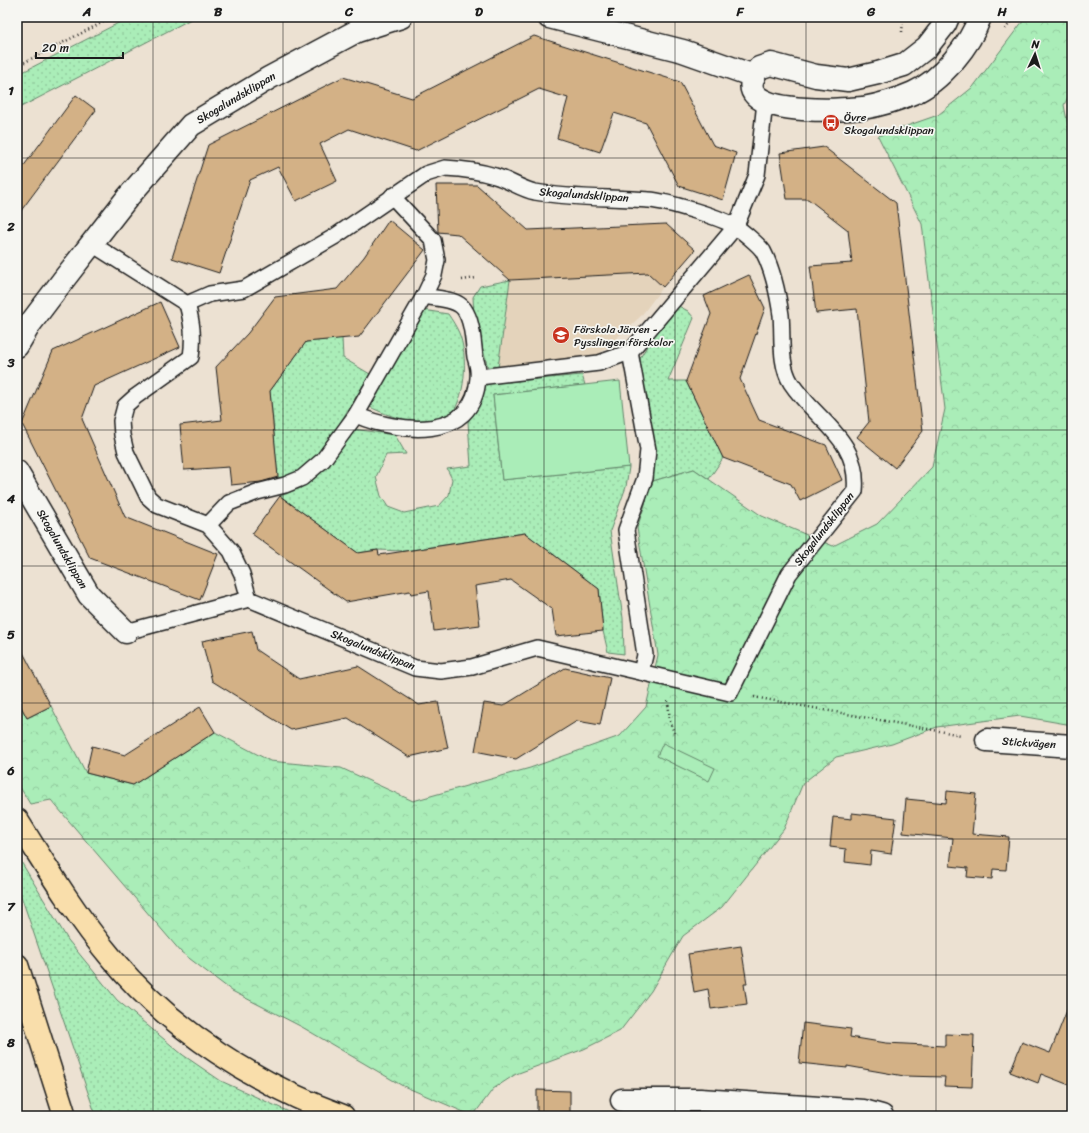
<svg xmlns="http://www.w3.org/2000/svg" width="1089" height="1133" viewBox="0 0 1089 1133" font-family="Sriracha,sans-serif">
	<defs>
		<pattern id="grass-dots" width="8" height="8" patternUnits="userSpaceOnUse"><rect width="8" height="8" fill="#aaedb8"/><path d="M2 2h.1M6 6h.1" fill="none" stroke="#92cb9e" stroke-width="1.8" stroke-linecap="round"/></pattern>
		<pattern id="forest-crowns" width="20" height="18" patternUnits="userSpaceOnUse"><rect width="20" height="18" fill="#aaedb8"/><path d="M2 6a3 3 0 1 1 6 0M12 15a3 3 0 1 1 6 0" fill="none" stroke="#92cb9e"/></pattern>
	</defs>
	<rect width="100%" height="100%" fill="#ece1d2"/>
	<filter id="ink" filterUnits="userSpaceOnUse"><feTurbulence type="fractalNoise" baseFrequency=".025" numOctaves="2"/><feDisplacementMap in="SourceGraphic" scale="8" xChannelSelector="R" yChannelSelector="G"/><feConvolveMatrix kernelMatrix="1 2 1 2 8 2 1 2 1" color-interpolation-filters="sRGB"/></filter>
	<g filter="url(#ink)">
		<!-- built -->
		<polygon fill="#e4d3bb" points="648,273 663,287 641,316 599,354 578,361 498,368 510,280"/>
		<!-- grass -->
		<g fill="url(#grass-dots)" stroke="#63846a">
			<polygon points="130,17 195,17 17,109 17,75"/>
			<polygon points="510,280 498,368 488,368 474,316 473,297 480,286"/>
			<polygon points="673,303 688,311 694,318 668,381 686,381 723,458 709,479 694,469 653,481 654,455 638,376 640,358"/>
			<path d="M423,310L448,314C452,320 456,326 459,333C468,353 467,403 447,418C429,431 388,416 370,407Z"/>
			<polygon points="342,338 343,358 370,374 324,449 294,477 278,480 270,391 306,342"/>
			<polygon points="582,375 585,385 493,395 502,480 629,467 626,487 610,531 623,618 624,654 608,652 603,631 599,589 525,533 404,551 378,550 358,553 280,496 301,488 320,470 353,429 395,435 406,454 386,455 376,477 381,496 388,507 404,513 439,506 449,495 452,479 447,469 471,466 468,422 482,394 485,384"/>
			<polygon points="17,855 68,940 117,1000 183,1055 221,1081 298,1116 96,1116 17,884"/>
		</g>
		<!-- forest -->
		<polygon fill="url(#forest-crowns)" stroke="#63846a" points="1026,17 1072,17 1072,89 1064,105 1072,147 1072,725 1020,716 937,727 892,744 836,757 803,783 784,829 722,907 683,936 651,991 620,1031 584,1049 516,1074 493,1089 473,1116 401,1085 302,1027 232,991 181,952 51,800 30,804 17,782 17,699 27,718 51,706 86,773 133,785 215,732 270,761 341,768 413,801 530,768 620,736 646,707 658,655 637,528 653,481 694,469 762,516 833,546 877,524 932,467 945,409 922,224 878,136 938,115 973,87"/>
		<!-- garden -->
		<g fill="#aaedb8" stroke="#63846a">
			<polygon points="620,381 629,467 502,480 493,395"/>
			<polygon points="663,743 715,768 709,781 657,756"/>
		</g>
		<!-- building -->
		<g fill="#d3b186" stroke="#1c1c1c">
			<polygon points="534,36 680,82 713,145 736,153 723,200 679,186 646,123 614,113 600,152 557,138 568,98 539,89 416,151 349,129 320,144 337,181 296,201 278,167 250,180 219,273 172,258 208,145 343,77 412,98"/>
			<polygon points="76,95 96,110 17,216 17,175"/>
			<polygon points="824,147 896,203 923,431 895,468 857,437 869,422 857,309 816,313 810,266 852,263 848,230 808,199 787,199 780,153"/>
			<polygon points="436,185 477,185 528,230 666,224 695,250 663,287 648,273 510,280 458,234 438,232"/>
			<polygon points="389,220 425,250 359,337 306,342 270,391 278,477 261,482 231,485 229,467 184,470 180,425 222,420 216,367 248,333 275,297 337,289 364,257"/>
			<polygon points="749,275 765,308 740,379 759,420 826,445 842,480 800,501 791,484 723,458 686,381 711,314 704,296"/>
			<polygon points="160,302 180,347 94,386 82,419 125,517 218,554 200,600 90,558 22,424 53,351"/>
			<polygon points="280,496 358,553 378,550 379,555 525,533 599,589 603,631 556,636 552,609 511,580 475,586 480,625 434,631 429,591 411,594 410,591 346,602 252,534"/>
			<polygon points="252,631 256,650 299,679 358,666 419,705 438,702 448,748 409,757 348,718 291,730 212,681 202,641"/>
			<polygon points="17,641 51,706 27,718 17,699"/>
			<polygon points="565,668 610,678 600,725 577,721 516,759 475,751 484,703 503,706"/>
			<polygon points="200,707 215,732 133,785 86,773 92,746 125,755"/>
			<polygon points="947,791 976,794 972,834 1009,837 1006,870 993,869 992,879 967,877 968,868 950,866 953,838 903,833 906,799 946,803"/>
			<polygon points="852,813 896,818 891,854 871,851 870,865 845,862 846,849 830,847 833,817 852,819"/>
			<polygon points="741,946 747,984 744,984 747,1004 711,1009 708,989 694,992 688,954"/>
			<polygon points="1071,1000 1072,1000 1072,1086 1041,1074 1038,1083 1010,1072 1022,1042 1050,1053"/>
			<polygon points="803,1023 851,1029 850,1037 886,1043 945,1046 945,1034 974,1035 972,1087 944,1086 945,1077 904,1076 847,1066 847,1068 799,1063"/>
			<polygon points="537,1090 570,1091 570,1115 537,1115"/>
		</g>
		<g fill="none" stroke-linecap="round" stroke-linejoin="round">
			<defs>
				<g id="lane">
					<path d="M445,168C462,169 479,171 495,176C509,180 521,189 535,192C573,199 611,197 649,200C666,201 723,218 736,227C742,231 759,245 763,251C773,270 778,294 781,315C783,336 779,364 791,383C816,421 860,439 855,491L789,574L730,693L537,648L472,667L441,671L415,668L249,599L242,574L231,551L208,525L157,505L148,497L126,452L122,435L121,421L125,406L135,397L191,357C194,337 192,322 187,304L210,294L244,289L334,237L426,174Z"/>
					<polyline points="92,244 187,304"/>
					<polyline points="630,352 648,450 645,478 626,530 645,655 641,672"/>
					<polyline points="479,377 599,363 630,352 736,226 757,175 765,102"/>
					<path d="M356,415C398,433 474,443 478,378C479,371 477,363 475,357C473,342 473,322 464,309C456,298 436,299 424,296"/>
					<polyline points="208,525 229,503 257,492 285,485 302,478 323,460 356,415 424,296 434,275 437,260 433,240 392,196"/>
					<polyline points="126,632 249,599"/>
				</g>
				<g id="street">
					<polyline points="549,17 683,51 754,76"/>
					<path d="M948,17L945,24L927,47L904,65L878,73L848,80L816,76L771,64L759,68C720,118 843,110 863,108C880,105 897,100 913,93C941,81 970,45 980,17"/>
					<polyline points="17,346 30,324 64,279 128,197 191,125 269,78 357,31 401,17"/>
					<polyline points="17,472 89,595 126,632"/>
					<polyline points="987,740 1072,746"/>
					<polyline points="622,1100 700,1100 864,1111 882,1116"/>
				</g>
				<g id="highway">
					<path d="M17,820C47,868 76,916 113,960C171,1030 258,1085 343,1116"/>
					<polyline points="17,965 65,1116"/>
				</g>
			</defs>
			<!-- lane casing -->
			<use href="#lane" stroke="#1c1c1c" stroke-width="18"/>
			<!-- street casing -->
			<use href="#street" stroke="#1c1c1c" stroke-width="25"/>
			<!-- highway casing -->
			<use href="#highway" stroke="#1c1c1c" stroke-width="25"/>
			<!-- path -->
			<g stroke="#1c1c1c" stroke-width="2.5" stroke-dasharray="1 3" stroke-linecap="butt">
				<polyline points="1005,29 1015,17"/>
				<polyline points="902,32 903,21"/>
				<polyline points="17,66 113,17"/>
				<polyline points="462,280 476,278"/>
				<polyline points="754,697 961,735"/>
				<polyline points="668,701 670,721 674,733"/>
			</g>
			<!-- lane -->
			<use href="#lane" stroke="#f6f6f2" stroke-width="15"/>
			<!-- street -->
			<use href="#street" stroke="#f6f6f2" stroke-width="22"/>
			<!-- highway -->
			<use href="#highway" stroke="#f9deab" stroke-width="22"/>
		</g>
	</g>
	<!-- grid -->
	<path fill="none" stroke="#1c1c1c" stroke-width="1" stroke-opacity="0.55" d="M153,17V1116M283,17V1116M414,17V1116M544,17V1116M675,17V1116M806,17V1116M936,17V1116M17,158H1072M17,294H1072M17,430H1072M17,566H1072M17,703H1072M17,839H1072M17,975H1072"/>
	<!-- icons -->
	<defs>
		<symbol id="bus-disc" viewBox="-11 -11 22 22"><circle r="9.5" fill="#c8321e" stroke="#f6f6f2"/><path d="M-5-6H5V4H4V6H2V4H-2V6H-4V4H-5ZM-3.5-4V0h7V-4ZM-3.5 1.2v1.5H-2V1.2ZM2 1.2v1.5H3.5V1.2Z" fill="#fff"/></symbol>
		<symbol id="school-disc" viewBox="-11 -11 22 22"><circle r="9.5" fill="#c8321e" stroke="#f6f6f2"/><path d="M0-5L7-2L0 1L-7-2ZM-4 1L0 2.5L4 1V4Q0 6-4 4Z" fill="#fff"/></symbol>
	</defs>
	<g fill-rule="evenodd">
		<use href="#bus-disc" x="821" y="113" width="20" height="20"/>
		<use href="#school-disc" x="551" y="325" width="20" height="20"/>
	</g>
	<g text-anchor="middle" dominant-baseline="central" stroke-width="3.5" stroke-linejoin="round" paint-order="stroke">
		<!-- street labels -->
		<g font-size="11" fill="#1c1c1c" stroke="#f6f6f2">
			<text transform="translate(236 98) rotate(-31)">Skogalundsklippan</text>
			<text transform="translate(584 195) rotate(4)">Skogalundsklippan</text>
			<text transform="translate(824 529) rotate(-52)">Skogalundsklippan</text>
			<text transform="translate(62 549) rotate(60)">Skogalundsklippan</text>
			<text transform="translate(373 650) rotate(22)">Skogalundsklippan</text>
			<text transform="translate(1029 743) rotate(4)">Stickvägen</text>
		</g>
		<!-- poi labels -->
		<g font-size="11" fill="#1c1c1c" stroke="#f6f6f2" text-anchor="start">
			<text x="844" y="117">Övre<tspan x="844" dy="13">Skogalundsklippan</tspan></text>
			<text x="574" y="329">Förskola Järven -<tspan x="574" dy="13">Pysslingen förskolor</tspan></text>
		</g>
	</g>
	<!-- margin -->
	<rect width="1089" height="1133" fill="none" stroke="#f6f6f2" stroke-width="44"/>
	<!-- north arrow -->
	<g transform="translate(1035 54) rotate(4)" stroke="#f6f6f2" stroke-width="3" paint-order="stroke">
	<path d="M0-3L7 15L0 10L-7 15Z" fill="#1c1c1c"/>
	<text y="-6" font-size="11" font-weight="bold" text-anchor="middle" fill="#1c1c1c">N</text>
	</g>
	<!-- scale -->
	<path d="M36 52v6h87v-6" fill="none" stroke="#1c1c1c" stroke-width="2"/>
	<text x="42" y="52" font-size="12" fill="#1c1c1c" stroke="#f6f6f2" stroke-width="3" paint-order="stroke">20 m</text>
	<rect x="22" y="22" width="1045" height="1089" fill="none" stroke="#1c1c1c" stroke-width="1.5"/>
	<g font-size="13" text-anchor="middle" font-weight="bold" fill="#1c1c1c">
		<text x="87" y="16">A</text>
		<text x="218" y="16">B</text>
		<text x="349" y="16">C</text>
		<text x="479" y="16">D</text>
		<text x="610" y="16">E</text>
		<text x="740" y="16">F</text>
		<text x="871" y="16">G</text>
		<text x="1002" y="16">H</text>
		<text x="11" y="95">1</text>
		<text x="11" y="231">2</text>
		<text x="11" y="367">3</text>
		<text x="11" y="503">4</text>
		<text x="11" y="639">5</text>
		<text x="11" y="775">6</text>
		<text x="11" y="911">7</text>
		<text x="11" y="1047">8</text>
	</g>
</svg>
